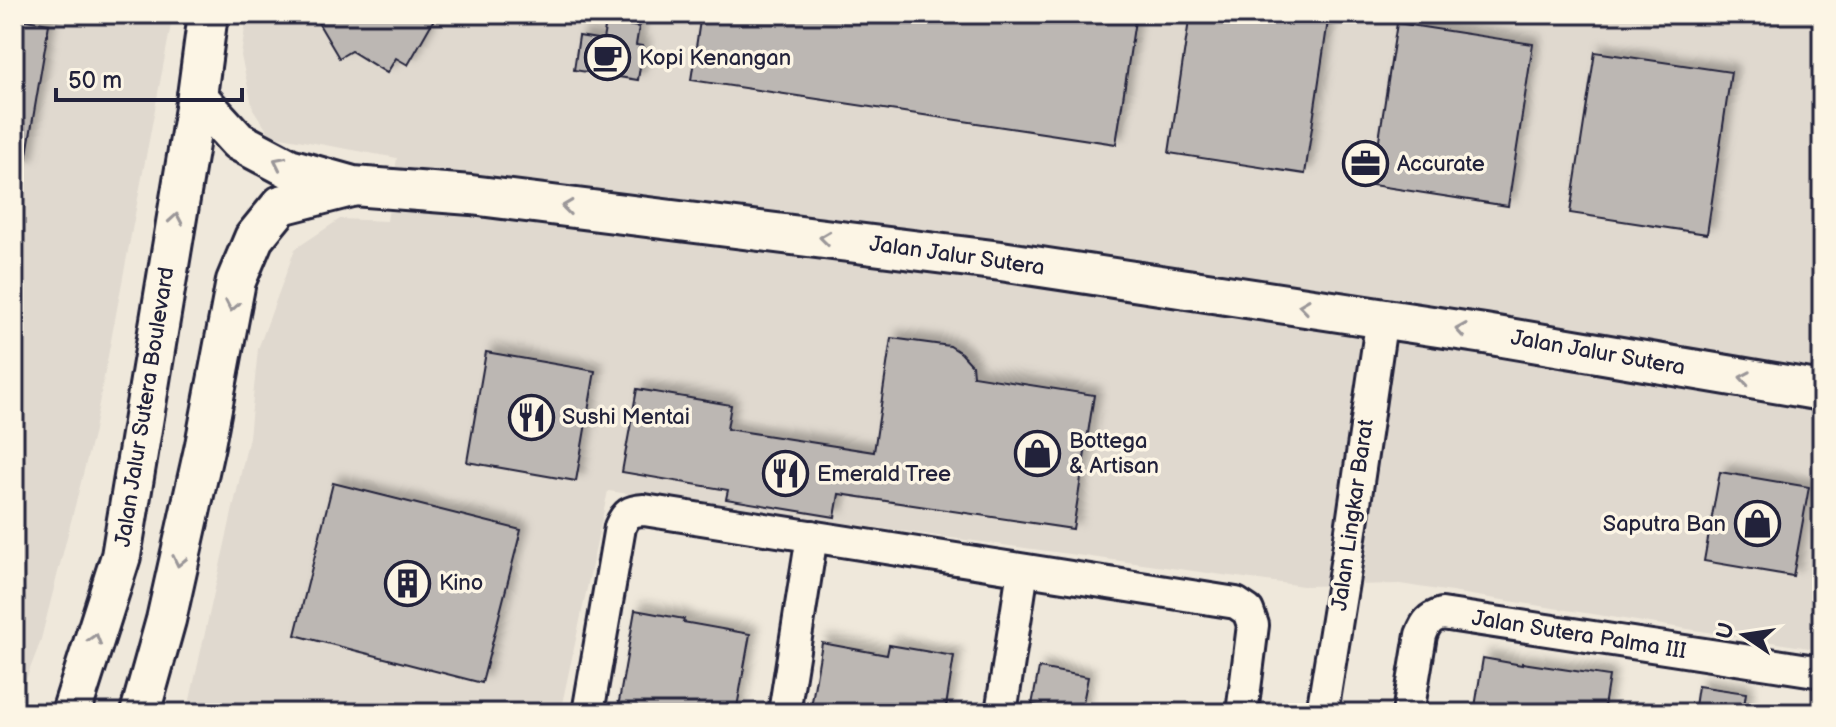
<svg xmlns="http://www.w3.org/2000/svg" width="1836" height="727" viewBox="0 0 1836 727" font-family="'Balsamiq Sans',sans-serif">
	<defs>
		<filter id="shadow"><feDropShadow dx="7" dy="-7" stdDeviation="4" flood-color="#0004"/></filter>
	</defs>
	<rect width="100%" height="100%" fill="#efe8db"/>
	<filter id="ink" filterUnits="userSpaceOnUse"><feTurbulence type="fractalNoise" baseFrequency=".0125" numOctaves="2"/><feDisplacementMap in="SourceGraphic" scale="16" xChannelSelector="R" yChannelSelector="G"/><feConvolveMatrix kernelMatrix="1 2 1 2 8 2 1 2 1" color-interpolation-filters="sRGB"/></filter>
	<g filter="url(#ink)">
		<!-- built -->
		<g fill="#e0d9cf">
			<polygon points="14,14 173,14 93,435 40,643 14,710"/>
			<polygon points="247,14 1822,14 1822,650 1400,584 1303,586 608,491 560,713 187,713 249,437 258,349 295,249 340,219 387,221 397,158 270,135 253,109 241,56"/>
		</g>
		<!-- building -->
		<g fill="#bcb7b3" stroke="#22223b" stroke-width="2" filter="url(#shadow)">
			<polygon points="313,14 437,14 408,65 396,58 387,73 351,51 339,58"/>
			<polygon points="701,14 1136,14 1116,144 691,80"/>
			<polygon points="1190,14 1329,14 1305,174 1169,153"/>
			<polygon points="14,18 49,24 25,166 14,166"/>
			<polygon points="606,22 639,27 636,45 643,46 638,80 574,70 579,36 603,40"/>
			<polygon points="1397,23 1533,44 1508,206 1372,185"/>
			<polygon points="1595,52 1731,72 1707,234 1570,213"/>
			<polygon points="891,338 950,346 961,353 972,365 973,376 1094,395 1073,529 839,494 835,517 726,499 728,490 622,472 637,389 731,405 727,429 874,452"/>
			<polygon points="486,352 595,371 576,481 467,462"/>
			<polygon points="1720,472 1809,487 1793,576 1704,561"/>
			<polygon points="333,483 521,530 482,683 295,635"/>
			<polygon points="635,610 684,619 683,622 750,634 736,713 617,713"/>
			<polygon points="822,643 887,655 889,645 954,656 945,713 810,713"/>
			<polygon points="1483,658 1522,665 1522,663 1609,676 1603,713 1474,713"/>
			<polygon points="1039,668 1088,677 1081,713 1032,705"/>
			<polygon points="1698,686 1746,693 1743,713 1694,713"/>
		</g>
		<g fill="none" stroke-linecap="round" stroke-linejoin="round">
			<defs>
				<g id="minor">
					<path d="M588,713L620,527C626,513 630,511 644,510L1236,603L1248,611L1253,625L1242,713"/>
					<polyline points="784,713 812,536"/>
					<polyline points="1001,713 1023,570"/>
					<polyline points="1322,713 1348,551 1382,317"/>
					<path d="M1408,713L1421,635C1426,622 1429,618 1442,614L1822,672"/>
				</g>
				<g id="major">
					<polyline points="197,96 238,141 289,168 353,186 471,195 1001,261 1485,334 1822,391"/>
					<polyline points="71,713 121,556 197,96 208,14"/>
					<polyline points="140,713 166,620 205,445 236,281 254,238 281,205 351,187"/>
				</g>
			</defs>
			<!-- minor casing -->
			<use href="#minor" stroke="#22223b" stroke-width="36"/>
			<!-- major casing -->
			<use href="#major" stroke="#22223b" stroke-width="44"/>
			<!-- minor -->
			<use href="#minor" stroke="#fcf5e5" stroke-width="30"/>
			<!-- major -->
			<use href="#major" stroke="#fcf5e5" stroke-width="38"/>
		</g>
		<!-- one-way arrows -->
		<defs><path id="oneway-chevron" d="M-2-3.5L2.5 0L-2 3.5" fill="none" stroke-width="1.6" stroke-linecap="round" stroke-linejoin="round" transform="scale(2)"/></defs>
		<g stroke="#9a9698">
			<use href="#oneway-chevron" transform="translate(279 162) rotate(-154)"/>
			<use href="#oneway-chevron" transform="translate(567 207) rotate(-173)"/>
			<use href="#oneway-chevron" transform="translate(176 219) rotate(-80)"/>
			<use href="#oneway-chevron" transform="translate(825 238) rotate(-173)"/>
			<use href="#oneway-chevron" transform="translate(232 306) rotate(101)"/>
			<use href="#oneway-chevron" transform="translate(1304 306) rotate(-172)"/>
			<use href="#oneway-chevron" transform="translate(1461 330) rotate(-171)"/>
			<use href="#oneway-chevron" transform="translate(1745 378) rotate(-170)"/>
			<use href="#oneway-chevron" transform="translate(179 561) rotate(102)"/>
			<use href="#oneway-chevron" transform="translate(95 639) rotate(-73)"/>
		</g>
	</g>
	<!-- icons -->
	<defs>
		<symbol id="cafe-ring" viewBox="-11 -11 22 22"><circle r="9.5" fill="#fcf5e5" stroke="#22223b" stroke-width="1.5"/><path d="M-5.5-4.5H6V0H3Q3 3.5 0 3.5H-2.5Q-5.5 3.5-5.5 0ZM3-3.2v2h1.7v-2ZM-6 4.5H4V6H-6Z" fill="#22223b"/></symbol>
		<symbol id="office-ring" viewBox="-11 -11 22 22"><circle r="9.5" fill="#fcf5e5" stroke="#22223b" stroke-width="1.5"/><path d="M-6-3h4V-5.5h4V-3h4V5H-6ZM-1-4.5V-3h2v-1.5ZM-6 0V1H6V0Z" fill="#22223b"/></symbol>
		<symbol id="restaurant-ring" viewBox="-11 -11 22 22"><circle r="9.5" fill="#fcf5e5" stroke="#22223b" stroke-width="1.5"/><path d="M-5-6h1v4h1v-4h1v4h1v-4h1v5L-1.5 .5V6h-2V.5L-5-1ZM5-6V6H3V1.5H1.5Q1.5-4 5-6Z" fill="#22223b"/></symbol>
		<symbol id="shop-ring" viewBox="-11 -11 22 22"><circle r="9.5" fill="#fcf5e5" stroke="#22223b" stroke-width="1.5"/><path d="M-5-2.5h2.3a2.7 3.5 0 0 1 5.4 0H5L5.5 6h-11ZM-1.5-2.5h3a1.5 2.3 0 0 0-3 0Z" fill="#22223b"/></symbol>
		<symbol id="building-ring" viewBox="-11 -11 22 22"><circle r="9.5" fill="#fcf5e5" stroke="#22223b" stroke-width="1.5"/><path d="M-4-6H4V6H1V3H-1V6H-4ZM-2.5-4.3h1.7v1.8h-1.7ZM.8-4.3h1.7v1.8H.8ZM-2.5-1h1.7V.8h-1.7ZM.8-1h1.7V.8H.8Z" fill="#22223b"/></symbol>
	</defs>
	<g fill-rule="evenodd">
		<use href="#cafe-ring" x="582" y="32" width="51" height="51"/>
		<use href="#office-ring" x="1340" y="138" width="51" height="51"/>
		<use href="#restaurant-ring" x="506" y="392" width="51" height="51"/>
		<use href="#shop-ring" x="1012" y="428" width="51" height="51"/>
		<use href="#restaurant-ring" x="760" y="448" width="51" height="51"/>
		<use href="#shop-ring" x="1732" y="498" width="51" height="51"/>
		<use href="#building-ring" x="382" y="558" width="51" height="51"/>
	</g>
	<g text-anchor="middle" dominant-baseline="central" stroke-width="7" stroke-linejoin="round" paint-order="stroke">
		<!-- poi labels -->
		<g font-size="22" fill="#22223b" stroke="#fcf5e5" text-anchor="start">
			<text x="639" y="58">Kopi Kenangan</text>
			<text x="1397" y="164">Accurate</text>
			<text x="562" y="417">Sushi Mentai</text>
			<text x="1069" y="441">Bottega<tspan x="1069" dy="25">&amp; Artisan</tspan></text>
			<text x="817" y="474">Emerald Tree</text>
			<text x="1726" y="524" text-anchor="end">Saputra Ban</text>
			<text x="439" y="583">Kino</text>
		</g>
		<!-- street labels -->
		<g font-size="22" fill="#22223b" stroke="#fcf5e5">
			<text transform="translate(957 256) rotate(8)">Jalan Jalur Sutera</text>
			<text transform="translate(1598 353) rotate(10)">Jalan Jalur Sutera</text>
			<text transform="translate(145 407) rotate(-81)">Jalan Jalur Sutera Boulevard</text>
			<text transform="translate(1353 515) rotate(-82)">Jalan Lingkar Barat</text>
			<text transform="translate(1579 635) rotate(9)">Jalan Sutera Palma III</text>
		</g>
	</g>
	<!-- margin -->
	<rect width="1836" height="727" fill="none" stroke="#fcf5e5" stroke-width="48"/>
	<rect x="24" y="24" width="1788" height="679" fill="none" stroke="#22223b" stroke-width="3" filter="url(#ink)"/>
	<!-- north arrow -->
	<g transform="translate(1744 635) rotate(283)" stroke="#fcf5e5" stroke-width="6" paint-order="stroke">
	<path d="M0-6L14 30L0 20L-14 30Z" fill="#22223b"/>
	<text y="-12" font-size="22" font-weight="bold" text-anchor="middle" fill="#22223b">U</text>
	</g>
	<!-- scale -->
	<path d="M56 88v12h186v-12" fill="none" stroke="#22223b" stroke-width="4"/>
	<text x="68" y="88" font-size="24" fill="#22223b" stroke="#fcf5e5" stroke-width="6" paint-order="stroke">50 m</text>
</svg>
